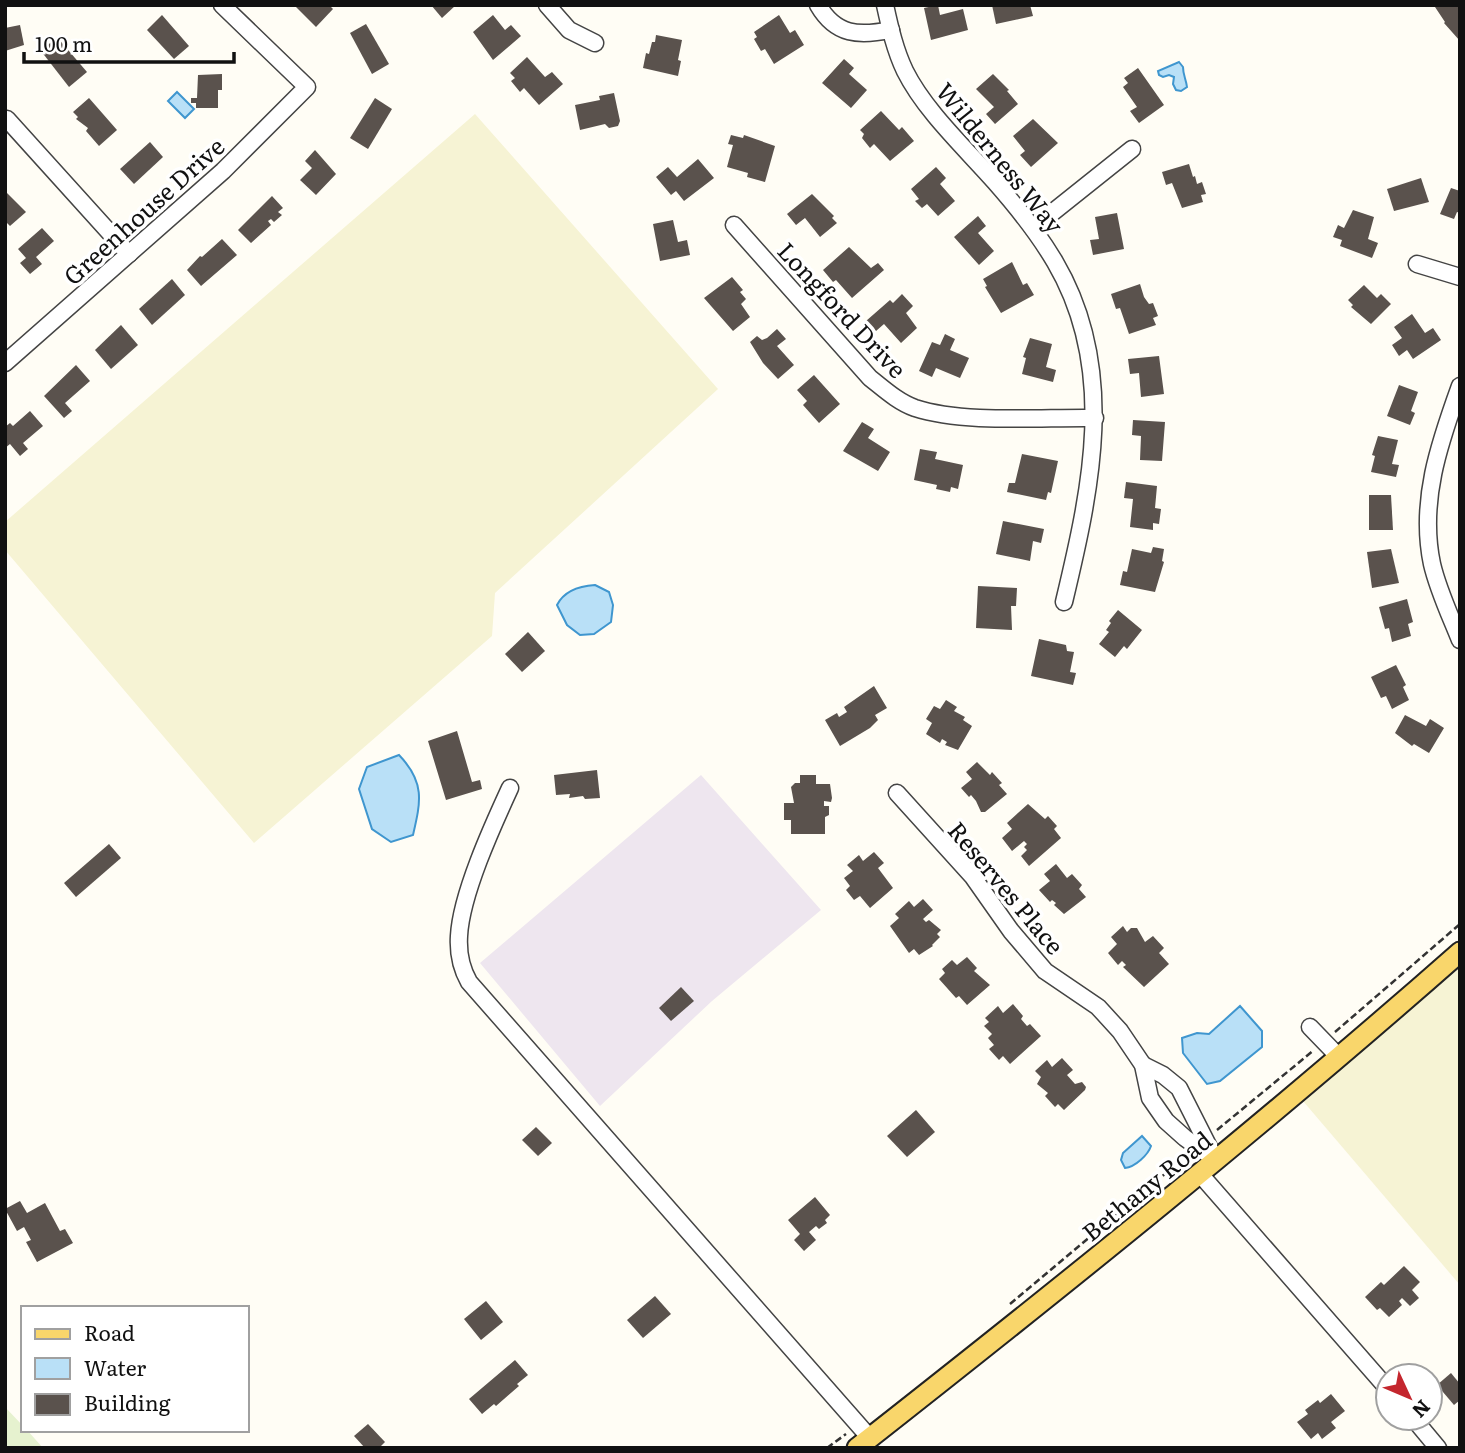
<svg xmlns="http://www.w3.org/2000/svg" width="1465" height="1453" viewBox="0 0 1465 1453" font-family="Literata,serif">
	<rect width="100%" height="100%" fill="#fffdf5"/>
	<!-- industrial -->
	<polygon fill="#eee6ef" points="701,775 821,910 712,1001 600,1106 480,963"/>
	<!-- farmland -->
	<g fill="#f6f3d4">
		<polygon points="475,114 718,389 495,593 492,636 254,843 5,550 5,522"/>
		<polygon points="1460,965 1460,1285 1303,1101"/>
	</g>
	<!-- pitch -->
	<polygon fill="#e6f2cf" points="5,1407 23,1426 23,1430 27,1430 43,1448 5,1448"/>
	<!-- water -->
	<g fill="#b9e0f7" stroke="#3f96cf" stroke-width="2">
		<path d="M1179,62L1183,67C1183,75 1186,79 1187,87L1181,91L1176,90L1173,84L1174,77L1169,75L1163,77L1159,75L1158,71Z"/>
		<polygon points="177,92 194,109 185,118 168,101"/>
		<path d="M595,585L609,592L613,605L611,622L594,634L580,635L567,625L557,605C564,591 580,586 595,585Z"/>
		<path d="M399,755C425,782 421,801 413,835L391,842L372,829L359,789L367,767Z"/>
		<polygon points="1240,1006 1262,1031 1262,1047 1220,1081 1207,1084 1183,1053 1182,1038 1197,1033 1209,1034"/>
		<path d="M1142,1136L1151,1146C1148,1155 1135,1167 1125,1168L1121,1160L1123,1153Z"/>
	</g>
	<!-- building -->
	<g fill="#5a524d">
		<polygon points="294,5 329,5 333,9 316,27"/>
		<polygon points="431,5 456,5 442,18"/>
		<polygon points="938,5 940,15 963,9 968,30 931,40 924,8"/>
		<polygon points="992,5 1030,5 1033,16 996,24"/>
		<polygon points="1438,5 1460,5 1460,41 1444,23 1445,22 1435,7"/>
		<polygon points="162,15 189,46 174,59 147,30"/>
		<polygon points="493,15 505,30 511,25 521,36 493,60 473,32"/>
		<polygon points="779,15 790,33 795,30 804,45 774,64 765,49 761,51 754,39 757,37 754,32"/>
		<polygon points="366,24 389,64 372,74 350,33"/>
		<polygon points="20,25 24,45 5,51 5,28"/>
		<polygon points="656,35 682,40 678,60 681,61 678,76 643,68 646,53 649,54 652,42 655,42"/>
		<polygon points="57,37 87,72 69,87 41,51"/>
		<polygon points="527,57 545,77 552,72 563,84 539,105 524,88 520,92 511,81 515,78 510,73"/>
		<polygon points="844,59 854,68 849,74 867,90 851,108 822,83"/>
		<polygon points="1138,68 1164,105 1139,123 1130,111 1137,107 1123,87 1128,83 1124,78"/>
		<polygon points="222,74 222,90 218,90 218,108 196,108 196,103 191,103 191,98 197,98 198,75"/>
		<polygon points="993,74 1009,90 1007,91 1018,104 995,124 986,114 994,107 976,89"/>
		<polygon points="614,93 620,121 618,126 609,128 605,124 580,130 575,105 600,100 599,96"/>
		<polygon points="89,98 117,130 99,146 86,131 88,128 76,119 78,117 73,112"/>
		<polygon points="375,98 392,109 368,149 350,138"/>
		<polygon points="881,111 899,130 902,127 914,141 890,161 874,144 870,148 862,138 864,134 860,130"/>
		<polygon points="1033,119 1058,143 1031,167 1020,155 1025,151 1013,136"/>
		<polygon points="731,135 743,138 744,135 775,146 765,182 747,177 748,173 727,167 733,145 728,144"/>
		<polygon points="150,142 163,157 134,184 120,169"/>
		<polygon points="315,150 336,174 316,195 300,180 312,168 305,161"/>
		<polygon points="698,159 714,178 684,201 676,191 671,195 656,177 668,167 677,177"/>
		<polygon points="1189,164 1193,177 1195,176 1197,184 1202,182 1206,194 1201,195 1203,202 1182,208 1172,183 1166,185 1162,172"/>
		<polygon points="936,167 946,178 940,184 955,201 938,216 927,204 922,208 915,201 919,199 911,189"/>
		<polygon points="1421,178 1429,202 1394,211 1387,189"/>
		<polygon points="1451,188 1460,191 1460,213 1457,212 1454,219 1440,214"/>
		<polygon points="5,191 26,212 10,226 5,221"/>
		<polygon points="812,194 834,216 832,218 837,223 820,237 805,218 796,225 787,214"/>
		<polygon points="272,196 283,208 278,212 282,215 274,222 271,219 268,221 271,225 251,243 238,230"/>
		<polygon points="1353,210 1374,217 1368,239 1378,243 1372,258 1340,246 1342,240 1333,237 1338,225 1344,228"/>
		<polygon points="1117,213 1124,249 1093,255 1090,240 1099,239 1095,217"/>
		<polygon points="978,216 986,226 978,233 994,251 979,265 954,237"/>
		<polygon points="673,220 678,242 687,240 690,255 660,261 653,224"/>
		<polygon points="42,228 54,241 36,257 42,264 30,274 20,263 26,258 18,249"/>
		<polygon points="222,239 237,255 201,286 187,270 200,256 202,257"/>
		<polygon points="849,247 871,268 878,263 884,270 852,298 836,280 833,282 823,270"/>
		<polygon points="1012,262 1023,285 1027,283 1034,295 1001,313 985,287 987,286 983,279"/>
		<polygon points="732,277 743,290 740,292 746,299 741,304 750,317 733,331 704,298"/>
		<polygon points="172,279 185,295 152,325 139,309"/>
		<polygon points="1140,284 1144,297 1149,304 1153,303 1158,316 1153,318 1156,325 1129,334 1120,308 1116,309 1111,294"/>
		<polygon points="1364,285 1377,298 1381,294 1391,304 1371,324 1351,307 1353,305 1348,300"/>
		<polygon points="902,294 913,306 906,313 917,328 901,343 884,324 876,331 866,321 890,300 893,303"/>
		<polygon points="1412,314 1425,333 1433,328 1441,340 1413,359 1407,350 1399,356 1392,345 1402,338 1394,327"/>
		<polygon points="121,325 138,345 111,369 95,350"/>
		<polygon points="777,329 786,339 777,346 794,365 778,379 763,363 750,342 757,336 762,340 767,338"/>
		<polygon points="945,334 955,339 950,350 969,358 960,378 936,368 932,377 919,371 932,342 940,345"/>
		<polygon points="1030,338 1052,344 1046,367 1056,370 1053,382 1022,374 1026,358 1023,357"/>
		<polygon points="1159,356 1164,394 1141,397 1139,373 1130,374 1128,359"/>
		<polygon points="76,365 90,381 65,403 72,411 64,418 44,396"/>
		<polygon points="814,375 840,404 819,423 803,405 807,401 797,390"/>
		<polygon points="1399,385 1418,392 1411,411 1415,413 1410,425 1387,416"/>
		<polygon points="30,411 43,426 23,443 28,449 20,456 10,444 5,448 5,427 10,423 13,426"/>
		<polygon points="1133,420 1165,422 1162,461 1140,460 1141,436 1132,435"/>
		<polygon points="862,422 874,429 868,438 890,452 878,471 843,451"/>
		<polygon points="1378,436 1398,440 1392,464 1399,465 1396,477 1371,472 1375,456 1372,455"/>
		<polygon points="920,449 937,452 935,459 963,465 958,489 951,487 950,492 936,489 937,485 914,480"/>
		<polygon points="1022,454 1058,461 1051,493 1048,492 1046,500 1007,492 1009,483 1015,483"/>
		<polygon points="1126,482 1157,486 1155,508 1161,509 1159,524 1153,523 1153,530 1130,527 1133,499 1124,498"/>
		<polygon points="1369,495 1391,495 1393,530 1369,530"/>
		<polygon points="1003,521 1044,529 1041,543 1033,541 1030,561 996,554"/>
		<polygon points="1153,547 1164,549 1162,561 1164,562 1155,592 1120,585 1123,571 1127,572 1132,549 1151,553"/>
		<polygon points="1391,549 1399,583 1372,588 1367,552"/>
		<polygon points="978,586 1017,588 1016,606 1011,606 1012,630 976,628"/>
		<polygon points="1407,599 1413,622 1408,624 1411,636 1392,642 1389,628 1385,629 1379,607"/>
		<polygon points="1118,610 1142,630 1127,649 1124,646 1115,657 1099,644 1109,632 1106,630 1111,623 1109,621"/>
		<polygon points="528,632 545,651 522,672 505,654"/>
		<polygon points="1039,639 1066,645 1067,651 1074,652 1070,672 1076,673 1073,685 1031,676"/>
		<polygon points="1396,665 1406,685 1403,687 1409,700 1392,709 1386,696 1381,698 1371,677"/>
		<polygon points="874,686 887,708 875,715 878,720 870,728 840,746 825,720 837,713 839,717 847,712 844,707"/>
		<polygon points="946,700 957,707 954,711 965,717 963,720 972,726 958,750 945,745 947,742 942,739 940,743 926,734 932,723 926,719 934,706 940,709"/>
		<polygon points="1405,715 1426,726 1430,719 1444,728 1429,753 1414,744 1412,746 1395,733"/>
		<polygon points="457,731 472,782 480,780 482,789 446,800 428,741"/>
		<polygon points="977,762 990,775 992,772 1002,783 999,785 1007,794 985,812 981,812 976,801 971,795 969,797 961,788 972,779 966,772"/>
		<polygon points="597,770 600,798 585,799 583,796 569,798 570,794 556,795 554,775"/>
		<polygon points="800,775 816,775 816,784 830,784 832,798 831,802 824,801 824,806 829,806 829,815 825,817 825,834 791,834 791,820 784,820 784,803 794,803 791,787 795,783 800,783"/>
		<polygon points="1028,804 1045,819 1048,816 1057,826 1054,829 1061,838 1029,866 1021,856 1027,850 1024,847 1027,844 1024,841 1012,851 1002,838 1012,829 1007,823"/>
		<polygon points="109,844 121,858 76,897 64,883"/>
		<polygon points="874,852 884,863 878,868 893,888 870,908 860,896 854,900 846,890 850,886 844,878 853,871 847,865 859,855 863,861"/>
		<polygon points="1056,864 1067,878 1072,874 1082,885 1079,889 1086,897 1064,914 1054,905 1056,903 1052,900 1050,902 1039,890 1050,881 1044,874"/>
		<polygon points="923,899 933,910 923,919 926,922 929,920 941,930 937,934 940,937 932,945 933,946 919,955 914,949 909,953 890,926 899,918 895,914 909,901 914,907"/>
		<polygon points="1123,926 1127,932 1131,928 1137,928 1145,942 1153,936 1164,948 1159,953 1169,964 1144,987 1123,967 1126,965 1122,961 1118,965 1108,953 1117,944 1111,937"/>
		<polygon points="967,957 977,968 974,971 990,985 967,1005 959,996 956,998 939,979 945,973 942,969 952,960 957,965"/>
		<polygon points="681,987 694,1001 671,1021 659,1008"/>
		<polygon points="1013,1004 1023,1016 1021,1019 1027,1026 1030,1024 1041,1036 1010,1064 1003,1056 999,1060 989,1049 994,1045 988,1038 992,1034 984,1026 989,1022 985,1018 998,1006 1003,1013"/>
		<polygon points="1062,1058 1073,1070 1067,1075 1075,1084 1082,1082 1086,1087 1085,1090 1064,1110 1058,1104 1055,1107 1045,1096 1048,1093 1037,1084 1041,1077 1035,1071 1047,1060 1052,1067"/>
		<polygon points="916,1110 935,1132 907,1157 887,1136"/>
		<polygon points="536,1127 552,1143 538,1156 522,1140"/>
		<polygon points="815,1197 830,1215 825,1220 827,1223 819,1229 816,1226 809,1232 816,1240 804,1251 794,1240 800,1234 788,1220"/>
		<polygon points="20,1201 27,1213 45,1203 60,1231 65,1229 73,1243 37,1262 26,1242 31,1240 24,1227 17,1231 5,1209"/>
		<polygon points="1404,1266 1420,1282 1412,1290 1419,1298 1410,1306 1402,1298 1399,1301 1402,1305 1389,1317 1380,1308 1377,1310 1365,1297 1381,1282 1384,1285"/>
		<polygon points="655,1296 671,1314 643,1338 627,1320"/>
		<polygon points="486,1301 503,1322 481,1340 464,1319"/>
		<polygon points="515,1360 528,1375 517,1384 519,1386 496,1406 494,1404 482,1414 469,1399"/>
		<polygon points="1451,1373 1460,1384 1460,1400 1454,1405 1437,1385"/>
		<polygon points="1331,1394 1345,1411 1331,1422 1336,1428 1322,1439 1318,1433 1311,1439 1297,1422 1308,1414 1305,1410 1318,1400 1320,1403"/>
		<polygon points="368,1424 385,1442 379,1448 365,1448 354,1436"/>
	</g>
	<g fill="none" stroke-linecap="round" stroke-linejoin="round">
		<defs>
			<g id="minor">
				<polyline points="547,5 569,30 595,43"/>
				<path d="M818,5C836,36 859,36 891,30"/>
				<path d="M885,5C890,28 895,50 905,71C925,111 965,148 995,182C1017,207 1038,233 1055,262C1118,369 1091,489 1064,602"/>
				<polyline points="7,119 129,254"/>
				<path d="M734,225L870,378C884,389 898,402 915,408C964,424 1042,417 1095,418"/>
				<polyline points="1033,228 1132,149"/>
				<polyline points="1417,264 1460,277"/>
				<polyline points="5,363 223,171 307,87 222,5"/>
				<path d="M1460,386C1439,444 1419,502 1432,564C1438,590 1450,615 1460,640"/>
				<path d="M510,788C492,827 461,895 459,936C458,952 461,968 469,982L870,1438"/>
				<polyline points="897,793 973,877 1011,931 1045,971 1098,1007 1120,1031 1143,1065 1150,1098 1166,1121 1185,1138 1216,1160"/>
				<polyline points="1310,1027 1339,1057"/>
				<polyline points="1143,1065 1163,1075 1179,1088 1214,1157"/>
				<polyline points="1200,1174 1388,1389"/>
				<polyline points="1413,1418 1438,1448"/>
			</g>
			<path id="major" d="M857,1448C1062,1287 1265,1124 1460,952"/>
		</defs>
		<!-- minor casing -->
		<use href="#minor" stroke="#444" stroke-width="19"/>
		<!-- major casing -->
		<use href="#major" stroke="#222" stroke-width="23"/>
		<!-- path -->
		<g stroke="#333" stroke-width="2.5" stroke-dasharray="7 3.5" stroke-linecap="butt">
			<polyline points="1335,1032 1460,924"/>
			<polyline points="1217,1130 1314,1050"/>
			<polyline points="1010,1304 1185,1157"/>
			<polyline points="827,1448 846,1434"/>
		</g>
		<!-- minor -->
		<use href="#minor" stroke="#fff" stroke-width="16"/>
		<!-- major -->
		<use href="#major" stroke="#f9d66b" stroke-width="19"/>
	</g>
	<g text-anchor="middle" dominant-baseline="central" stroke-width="7" stroke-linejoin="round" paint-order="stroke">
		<!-- street labels -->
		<g font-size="24" fill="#111" stroke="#fff">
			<text transform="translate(1001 157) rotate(51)">Wilderness Way</text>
			<text transform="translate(143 210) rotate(-42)">Greenhouse Drive</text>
			<text transform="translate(843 309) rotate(47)">Longford Drive</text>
			<text transform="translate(1007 887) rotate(50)">Reserves Place</text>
			<text transform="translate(1146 1185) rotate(-39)">Bethany Road</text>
		</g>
	</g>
	<!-- border -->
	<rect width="1465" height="1453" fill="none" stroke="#111111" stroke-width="14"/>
	<!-- legend -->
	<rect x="21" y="1306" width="228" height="126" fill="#ffffff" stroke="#a0a0a0" stroke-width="2"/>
	<rect x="35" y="1329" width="35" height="10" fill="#f9d66b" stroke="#a0a0a0" stroke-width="2"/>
	<text x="84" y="1341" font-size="21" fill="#111111">Road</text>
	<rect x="35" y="1358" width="35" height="21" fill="#b9e0f7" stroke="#a0a0a0" stroke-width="2"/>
	<text x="84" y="1376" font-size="21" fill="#111111">Water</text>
	<rect x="35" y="1394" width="35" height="21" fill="#5a524d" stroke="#a0a0a0" stroke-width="2"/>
	<text x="84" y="1411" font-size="21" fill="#111111">Building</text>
	<!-- north arrow -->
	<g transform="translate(1409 1397) rotate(134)"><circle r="33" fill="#ffffff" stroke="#a0a0a0" stroke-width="2"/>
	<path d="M0-5L12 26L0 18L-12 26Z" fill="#c4262e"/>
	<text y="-10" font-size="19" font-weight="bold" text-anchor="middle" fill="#111111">N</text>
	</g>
	<!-- scale -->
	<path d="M24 52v10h210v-10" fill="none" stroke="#111111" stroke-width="3.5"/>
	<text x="35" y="52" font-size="21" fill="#111111" stroke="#ffffff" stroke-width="5" paint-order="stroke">100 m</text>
</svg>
